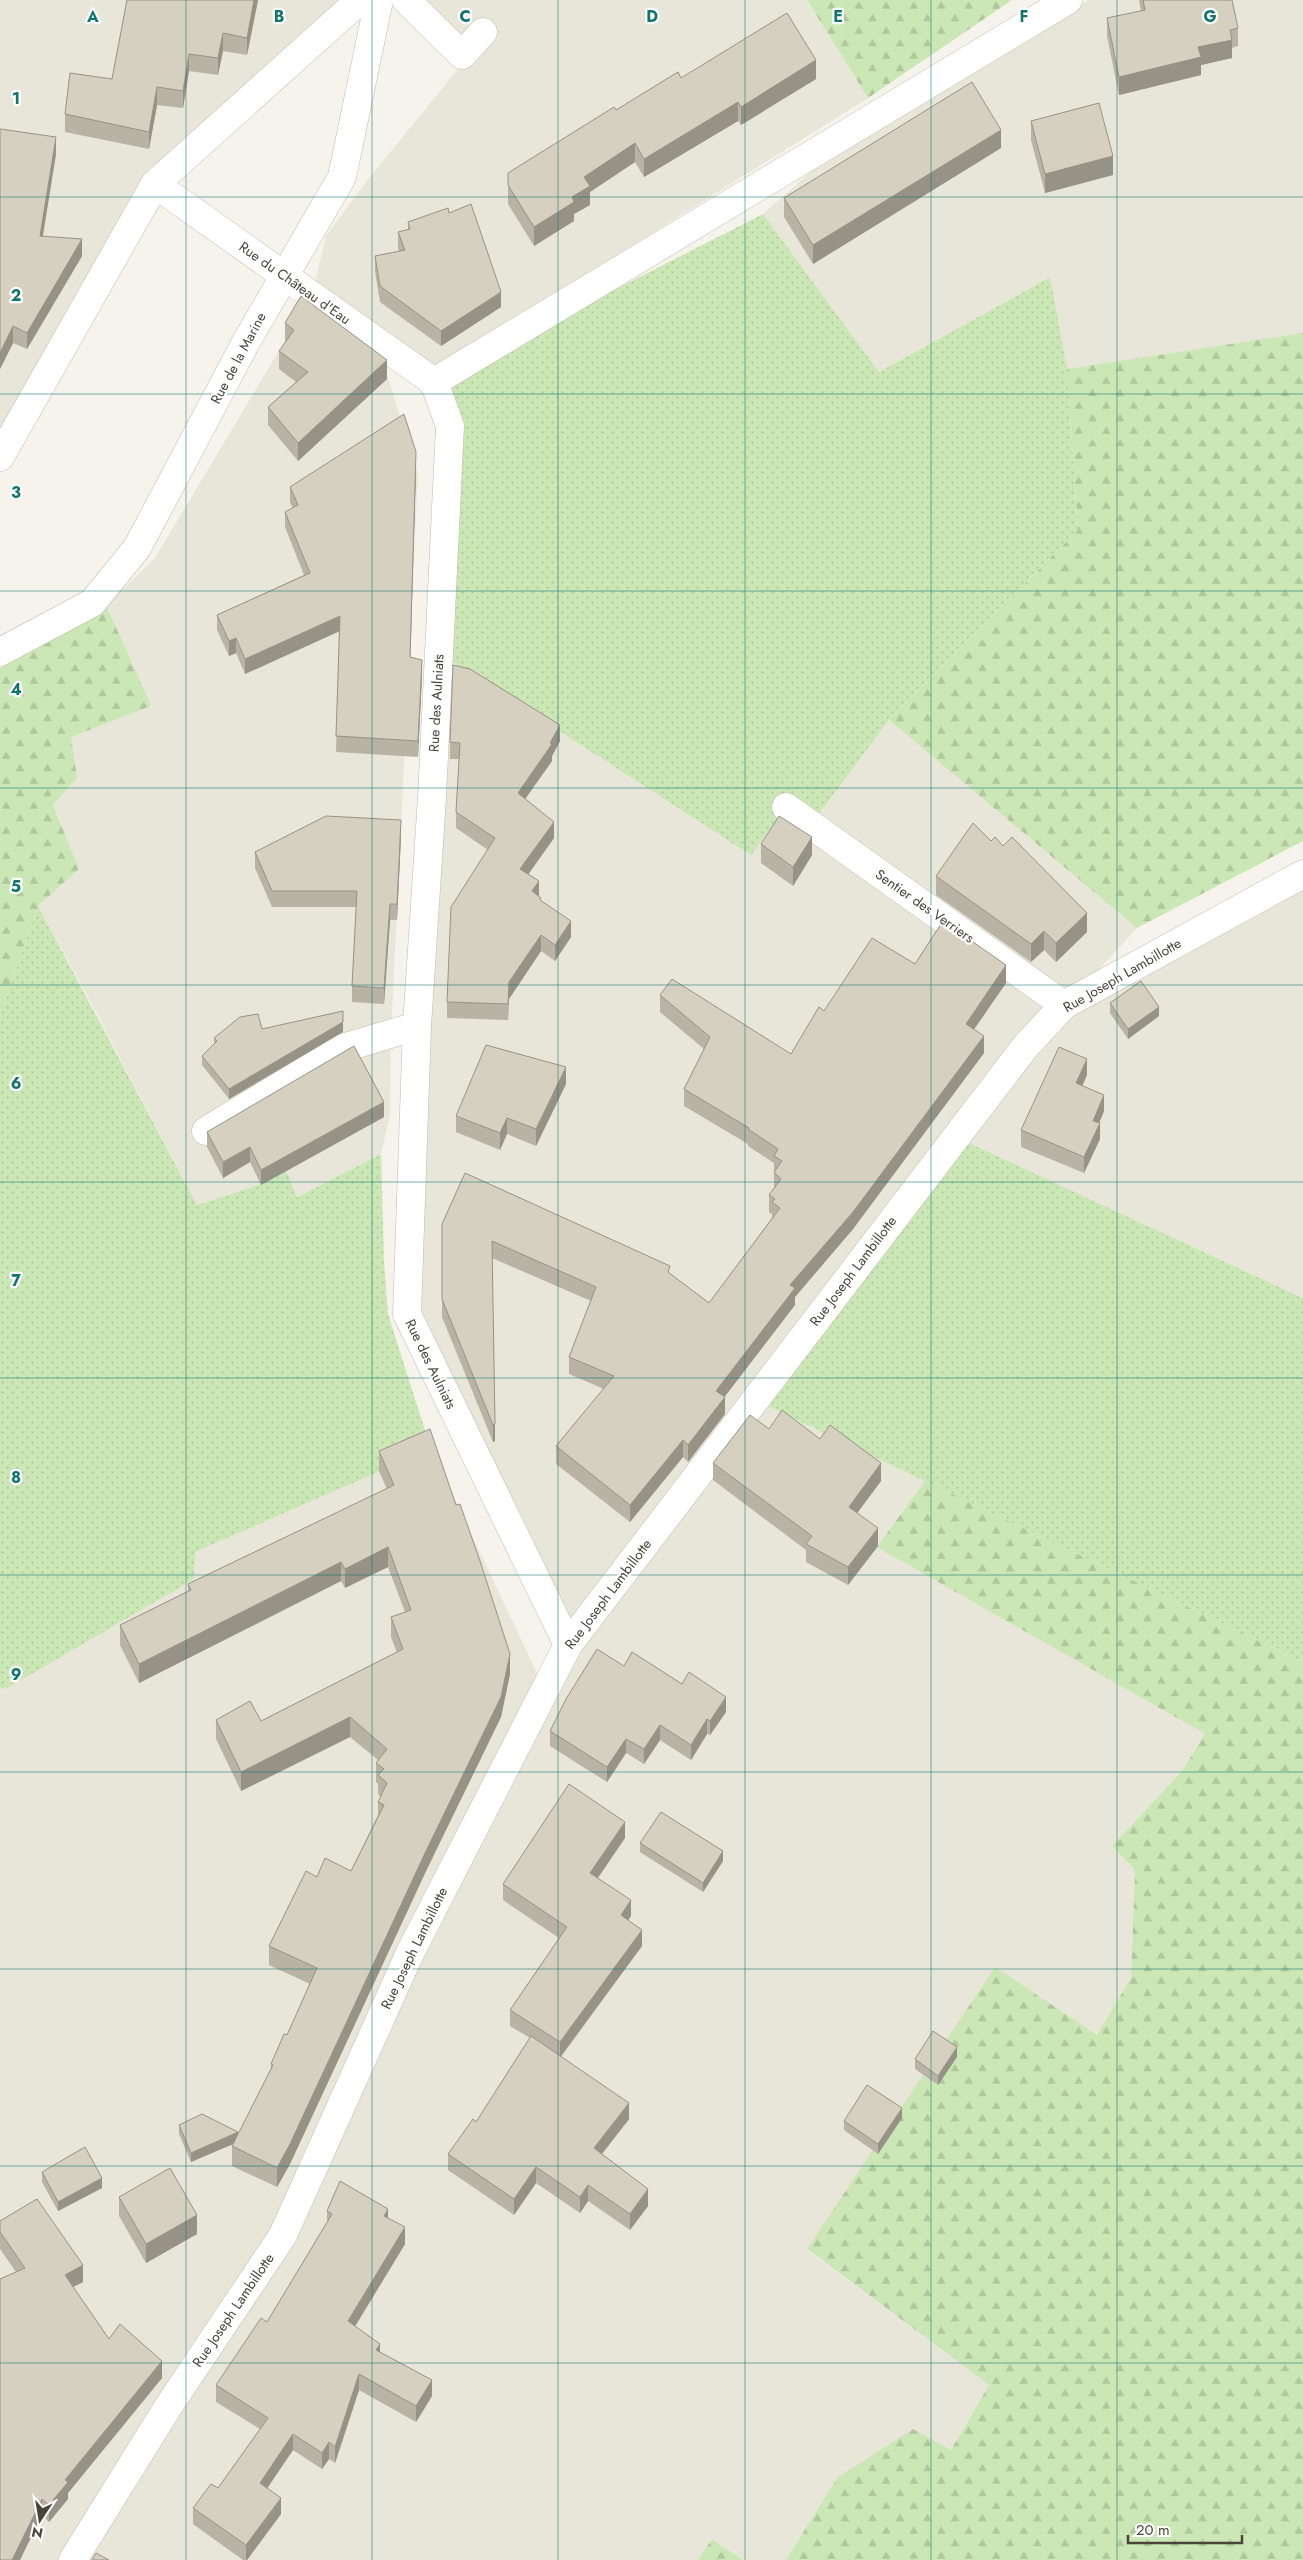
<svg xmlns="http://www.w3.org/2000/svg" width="1303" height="2560" viewBox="0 0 1303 2560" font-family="Jost,sans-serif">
	<defs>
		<pattern id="grass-dots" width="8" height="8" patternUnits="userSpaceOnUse" patternTransform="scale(1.25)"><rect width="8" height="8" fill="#cbe7b5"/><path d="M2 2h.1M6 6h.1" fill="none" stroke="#b0c79c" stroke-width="1.8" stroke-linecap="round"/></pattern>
		<pattern id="forest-firs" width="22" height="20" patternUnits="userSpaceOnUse" patternTransform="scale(1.25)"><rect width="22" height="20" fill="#cbe7b5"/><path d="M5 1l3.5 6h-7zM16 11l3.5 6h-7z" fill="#b0c79c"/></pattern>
	</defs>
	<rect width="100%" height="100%" fill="#f5f3eb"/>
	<!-- residential -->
	<g fill="#e8e5d9">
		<polygon points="0,0 360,0 155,184 0,460"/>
		<polygon points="405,0 807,0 868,98 434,369 312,296 326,236 366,182 463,63"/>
		<polygon points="1089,0 1303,0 1303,343 1067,369 1049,277 879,372 763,214 867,122"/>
		<polygon points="301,314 388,378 418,473 391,1033 390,1114 381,1154 296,1197 286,1170 261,1184 197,1205 89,999 38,906 79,869 53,805 77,778 70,737 106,605 155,558"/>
		<polygon points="439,653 786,807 812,825 889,720 1137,928 960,1120 755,1400 925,1481 878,1547 1205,1734 1182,1771 1112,1846 1135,1870 1131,1978 1097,2036 807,2250 989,2385 951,2450 837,2478 786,2560 743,2560 712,2539 698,2560 0,2560 0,1689 9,1687 195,1552 431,1449 545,1690 568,1646 407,1314"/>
		<polygon points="1303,874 1303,1298 956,1137 1085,994"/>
	</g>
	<!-- grass -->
	<g fill="url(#grass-dots)">
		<polygon points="763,214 879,372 1050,277 1067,369 1078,530 889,720 811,825 786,807 751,855 439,653 434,382"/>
		<polygon points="38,906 197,1205 261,1184 286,1170 297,1197 381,1154 384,1261 388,1314 431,1449 195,1552 194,1579 9,1687 0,1689 0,1016"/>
		<polygon points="956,1137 1303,1298 1303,1662 755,1400"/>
	</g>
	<!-- forest -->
	<g fill="url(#forest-firs)">
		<polygon points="807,0 1012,0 868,98"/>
		<polygon points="1303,333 1303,841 1137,928 889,720 1078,530 1067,369"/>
		<polygon points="106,605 151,706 71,737 77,778 53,805 79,869 38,906 0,1016 0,668"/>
		<polygon points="925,1481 1303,1662 1303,2560 786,2560 837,2478 913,2429 951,2450 989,2385 807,2249 995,1967 1097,2035 1131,1978 1135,1870 1112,1846 1182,1771 1205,1734 877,1547"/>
		<polygon points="712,2539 743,2560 698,2560"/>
	</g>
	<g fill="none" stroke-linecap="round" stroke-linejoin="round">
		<defs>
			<g id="minor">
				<polyline points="406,0 462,55 483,32"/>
				<polyline points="155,184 434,382"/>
				<polyline points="434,382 450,426 432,797 417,1026 407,1314 568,1645"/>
				<polyline points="434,382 1068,0"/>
				<polyline points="0,457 155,184 360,0"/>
				<polyline points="0,652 92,603 137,548 246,342 342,177 379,0"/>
				<polyline points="786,807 1064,1005"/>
				<polyline points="206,1131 343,1048 417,1026"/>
				<polyline points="73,2560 168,2407 283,2235 410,1953 568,1645 1025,1047 1064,1005 1303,874"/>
			</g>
		</defs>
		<!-- minor casing -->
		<use href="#minor" stroke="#c0bcad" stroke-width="29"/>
		<!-- minor -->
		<use href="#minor" stroke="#fff" stroke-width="28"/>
	</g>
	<!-- wall -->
	<g fill="#b8b3a5">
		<polygon points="127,0 258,0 247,55 223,51 218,75 189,71 183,108 157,105 149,149 65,132 65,114 112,79"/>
		<polygon points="1139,0 1233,0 1232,0 1238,28 1238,46 1232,48 1232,58 1201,65 1201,75 1119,95 1107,36 1107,18 1141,11"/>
		<polygon points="681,78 816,79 741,125 738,121 644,177 635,162 590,192 590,205 574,214 574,221 534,246 508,204 508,173 616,110"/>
		<polygon points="1031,121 1113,175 1045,193 1031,140"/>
		<polygon points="0,129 56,154 43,236 82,256 27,349 13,343 0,369"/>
		<polygon points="1001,148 813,264 784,217 784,198"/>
		<polygon points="449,213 501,307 441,346 380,302 375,271 375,256 399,251 398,248 398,232 408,230 408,222"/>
		<polygon points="285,323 387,379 298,461 268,425 268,407 296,382 279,369 279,351 286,342 285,341"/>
		<polygon points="416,467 410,657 422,675 418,757 336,752 339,631 245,674 236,653 229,656 217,630 217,615 304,575 285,527 285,512 293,508 290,503 290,487"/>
		<polygon points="560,741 552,756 552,761 525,799 554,838 528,874 541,901 571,937 555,961 541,951 509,999 508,1020 447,1018 447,1002 488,850 456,828 456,812 459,759 450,759 450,742"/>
		<polygon points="401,836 397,920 390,920 384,1004 352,1002 352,986 356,907 272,907 255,868 255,852"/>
		<polygon points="991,841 1003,846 1087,932 1056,962 1044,950 1031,962 936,895 936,876"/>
		<polygon points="761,844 812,855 793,886 761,863"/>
		<polygon points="915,964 1006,983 974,1029 984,1053 853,1229 795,1297 795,1305 724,1397 725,1414 688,1462 683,1457 630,1522 556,1464 556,1446 604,1389 569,1374 569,1357 591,1301 492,1258 495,1441 493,1442 442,1317 442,1224 670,1274 709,1303 772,1218 772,1214 769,1212 769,1195 774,1188 774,1163 748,1146 748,1144 684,1106 684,1089 704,1049 660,1012 660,995 791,1054 824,1011"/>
		<polygon points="1110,1003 1159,1016 1128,1039 1110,1013"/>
		<polygon points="262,1029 343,1032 229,1099 202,1065 202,1056 214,1044 214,1038"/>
		<polygon points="1087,1075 1082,1086 1104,1111 1099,1123 1100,1139 1084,1173 1021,1147 1021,1130"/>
		<polygon points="566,1084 536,1146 507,1134 500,1150 456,1132 456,1116"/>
		<polygon points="384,1117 261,1185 250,1162 223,1178 207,1147 207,1132"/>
		<polygon points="769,1429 820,1439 881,1481 857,1513 878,1546 848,1585 806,1562 806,1550 713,1480 713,1463"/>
		<polygon points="379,1451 510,1674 501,1717 426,1871 290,2164 277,2187 232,2166 232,2146 234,2143 191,2162 179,2134 179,2125 238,2135 271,2069 271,2064 287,2035 310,1984 269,1965 269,1946 317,1877 351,1871 378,1815 378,1802 381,1797 378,1794 378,1784 376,1782 376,1763 378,1760 350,1737 241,1791 216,1739 216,1720 261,1721 397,1653 391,1637 391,1617 405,1612 388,1567 345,1588 341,1581 139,1683 120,1645 120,1625 188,1591 188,1584 387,1489 379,1471"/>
		<polygon points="624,1666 726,1712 710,1735 707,1734 691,1760 660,1740 644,1764 626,1753 607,1782 550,1746 550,1731"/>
		<polygon points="625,1838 598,1878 631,1916 628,1920 642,1946 561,2057 629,2119 602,2154 648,2206 630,2230 588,2201 580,2213 536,2183 514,2215 448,2170 448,2154 476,2122 530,2038 510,2026 510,2010 559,1938 503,1900 503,1884"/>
		<polygon points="640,1843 723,1861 703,1892 640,1852"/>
		<polygon points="957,2057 938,2085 915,2069 915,2059"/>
		<polygon points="902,2118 878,2154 844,2130 844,2121"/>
		<polygon points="42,2172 102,2188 58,2211 42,2182"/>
		<polygon points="119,2197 197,2234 146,2263 119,2216"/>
		<polygon points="327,2211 388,2218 405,2244 355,2326 380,2352 432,2396 416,2422 359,2390 335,2463 329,2459 322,2469 293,2450 267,2488 281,2514 247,2560 243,2560 193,2524 193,2508 218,2488 260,2429 216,2402 216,2385 267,2322 327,2223"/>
		<polygon points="0,2221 83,2282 73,2287 109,2339 162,2378 68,2493 68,2499 49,2522 42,2515 16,2272 0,2249"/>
	</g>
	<!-- shaded-wall -->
	<g fill="#969286">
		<polygon points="254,0 258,0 247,55 247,38"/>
		<polygon points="223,33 223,51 218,75 218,58"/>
		<polygon points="1232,40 1232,58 1201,65 1201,75 1119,95 1119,77 1198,47"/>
		<polygon points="189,54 189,71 183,108 183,91"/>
		<polygon points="816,60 816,79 741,125 741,107"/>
		<polygon points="157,87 157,105 149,149 149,132"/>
		<polygon points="738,102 738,121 644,177 644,159"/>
		<polygon points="1001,130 1001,148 813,264 813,245"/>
		<polygon points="56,137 56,154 40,252 40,236"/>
		<polygon points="635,143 635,162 590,192 590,205 574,214 574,221 534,246 534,227 572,197 584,177"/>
		<polygon points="1113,156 1113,175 1045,193 1045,174"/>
		<polygon points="82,239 82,256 27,349 27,333"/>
		<polygon points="501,292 501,307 441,346 441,331"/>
		<polygon points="13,326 13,343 0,369 0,353"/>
		<polygon points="387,360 387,379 298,461 298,443"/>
		<polygon points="416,452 416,467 410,672 410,657"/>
		<polygon points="340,616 340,631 245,674 245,659"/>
		<polygon points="236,638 236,653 229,656 229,641"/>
		<polygon points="422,660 422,675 418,757 418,741"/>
		<polygon points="560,725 560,741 552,756 552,761 518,809 518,793"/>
		<polygon points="401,820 401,836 397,920 397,904"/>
		<polygon points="554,822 554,838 520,886 520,869"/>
		<polygon points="812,837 812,855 793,886 793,867"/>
		<polygon points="539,881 539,897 532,891"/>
		<polygon points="390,904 390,920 384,1004 384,988"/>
		<polygon points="1087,913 1087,932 1056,962 1056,943"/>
		<polygon points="571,921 571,937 555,961 555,945"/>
		<polygon points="1044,931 1044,950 1031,962 1031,944"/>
		<polygon points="541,935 541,951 509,999 508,1020 509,982"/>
		<polygon points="1006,965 1006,983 966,1041 966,1024"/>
		<polygon points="1159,1007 1159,1016 1128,1039 1128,1029"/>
		<polygon points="343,1022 343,1032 229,1099 229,1089"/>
		<polygon points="984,1036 984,1053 853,1229 795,1297 795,1305 716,1408 716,1391 790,1285"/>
		<polygon points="1087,1059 1087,1075 1076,1100 1076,1083"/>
		<polygon points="566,1067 566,1084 536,1146 536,1129"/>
		<polygon points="1104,1095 1104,1111 1095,1133 1100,1123 1100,1139 1084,1173 1084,1157 1093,1121"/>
		<polygon points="384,1102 384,1117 261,1185 261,1170"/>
		<polygon points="507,1118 507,1134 500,1150 500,1133"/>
		<polygon points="250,1147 250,1162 223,1178 223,1162"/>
		<polygon points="725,1397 725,1414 688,1462 688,1445"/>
		<polygon points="495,1424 495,1441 493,1442 493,1425"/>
		<polygon points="683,1440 683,1457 630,1522 630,1505"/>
		<polygon points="881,1463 881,1481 849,1524 849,1507"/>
		<polygon points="878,1528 878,1546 848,1585 848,1567"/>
		<polygon points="388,1547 388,1567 345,1588 345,1569"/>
		<polygon points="341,1562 341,1581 139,1683 139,1664"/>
		<polygon points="510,1654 510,1674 501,1717 426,1871 290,2164 277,2187 277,2168"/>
		<polygon points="726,1697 726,1712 710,1735 710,1721"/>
		<polygon points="350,1717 350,1737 241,1791 241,1772"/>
		<polygon points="707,1719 707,1734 691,1760 691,1745"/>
		<polygon points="660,1725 660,1740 644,1764 644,1749"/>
		<polygon points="626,1739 626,1753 607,1782 607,1767"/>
		<polygon points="625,1822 625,1838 590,1889 590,1873"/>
		<polygon points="723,1851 723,1861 703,1892 703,1883"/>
		<polygon points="631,1900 631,1916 621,1931 621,1915"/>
		<polygon points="642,1930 642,1946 560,2057 560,2042"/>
		<polygon points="957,2047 957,2057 938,2085 938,2076"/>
		<polygon points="629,2103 629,2119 594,2164 594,2148"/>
		<polygon points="902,2108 902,2118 878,2154 878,2144"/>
		<polygon points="238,2132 238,2142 191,2162 191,2153"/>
		<polygon points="536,2167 536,2183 514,2215 514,2199"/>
		<polygon points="102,2178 102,2188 58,2211 58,2202"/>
		<polygon points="588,2185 588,2201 580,2213 580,2197"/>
		<polygon points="648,2189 648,2206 630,2230 630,2214"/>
		<polygon points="388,2209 388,2225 384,2216"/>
		<polygon points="197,2215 197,2234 146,2263 146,2244"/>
		<polygon points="405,2227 405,2244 348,2338 348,2321"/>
		<polygon points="83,2265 83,2282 65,2291 65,2275"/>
		<polygon points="380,2344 380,2360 376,2350"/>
		<polygon points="162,2361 162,2378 68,2493 68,2499 49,2522 49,2505 65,2480"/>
		<polygon points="359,2374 359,2390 335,2463 335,2447"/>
		<polygon points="432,2380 432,2396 416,2422 416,2406"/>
		<polygon points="293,2434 293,2450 260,2499 260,2483"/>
		<polygon points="329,2442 329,2459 322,2469 322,2453"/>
		<polygon points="281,2498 281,2514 247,2560 246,2560 246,2545"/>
		<polygon points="42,2499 42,2515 20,2560 12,2560"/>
	</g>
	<!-- building -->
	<g fill="#d6d0c0" stroke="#969286">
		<polygon points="127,0 254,0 247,38 223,33 218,58 189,54 183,91 157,87 149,132 65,114 70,73 112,79"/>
		<polygon points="1143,0 1232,0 1238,28 1230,30 1232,40 1198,47 1201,57 1119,77 1107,18 1145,10"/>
		<polygon points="787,13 816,60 741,107 738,102 644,159 635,143 584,177 590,186 572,197 574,202 534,227 508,185 508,173 614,107 616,110 678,72 681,78"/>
		<polygon points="972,82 1001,130 813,245 784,198"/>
		<polygon points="1099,103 1113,156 1045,174 1031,121"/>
		<polygon points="0,129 56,137 40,236 82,239 27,333 13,326 0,353"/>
		<polygon points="471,204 501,292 441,331 380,286 375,256 405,250 398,232 410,229 408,222 448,208 449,213"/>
		<polygon points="301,296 387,360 298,443 268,407 308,372 279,351 294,330 285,323"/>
		<polygon points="404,414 416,452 410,657 422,660 418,741 336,736 340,616 245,659 236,638 229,641 217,615 310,573 285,512 298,505 290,487"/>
		<polygon points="453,665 470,669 560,725 550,743 552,744 518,793 554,822 520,869 539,881 532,891 541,898 540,900 571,921 555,945 541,935 509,982 508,1004 447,1002 451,907 495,838 456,812 460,743 450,742"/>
		<polygon points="326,816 401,820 397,904 390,904 384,988 352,986 357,891 272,891 255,852"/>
		<polygon points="779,816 812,837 793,867 761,844"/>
		<polygon points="973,823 991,841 995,837 1003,846 1012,837 1087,913 1056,943 1044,931 1031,944 936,876"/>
		<polygon points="943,921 1006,965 966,1024 984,1036 853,1212 790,1285 795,1288 716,1391 725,1397 688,1445 683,1440 630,1505 556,1446 614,1376 569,1357 596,1287 492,1241 495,1424 493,1425 442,1299 442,1224 465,1173 670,1266 668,1272 709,1303 780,1208 772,1202 775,1199 769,1195 781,1179 774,1172 782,1161 774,1156 778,1149 748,1129 749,1128 684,1089 710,1037 660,995 672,979 791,1054 819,1007 824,1011 872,938 915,964"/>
		<polygon points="1141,981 1159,1007 1128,1029 1110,1003"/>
		<polygon points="343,1011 343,1022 229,1089 202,1056 217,1041 214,1038 240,1017 258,1014 262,1029"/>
		<polygon points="486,1045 566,1067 536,1129 507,1118 500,1133 456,1116"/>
		<polygon points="354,1046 384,1102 261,1170 250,1147 223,1162 207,1132"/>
		<polygon points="1059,1047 1087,1059 1076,1083 1104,1095 1093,1121 1100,1123 1084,1157 1021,1130"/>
		<polygon points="782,1410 820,1439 830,1425 881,1463 849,1507 878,1528 848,1567 806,1544 812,1536 713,1463 750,1415 769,1429"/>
		<polygon points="430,1429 456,1505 460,1504 480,1561 510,1654 501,1697 426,1851 290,2144 277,2168 232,2146 273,2065 271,2064 284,2034 287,2035 317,1968 269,1946 306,1871 317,1877 325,1858 351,1871 384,1805 378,1802 387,1783 378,1775 384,1769 376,1763 387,1749 350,1717 241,1772 216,1720 250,1701 261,1721 403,1649 391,1617 411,1610 388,1547 345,1569 341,1562 139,1664 120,1625 191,1590 188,1584 394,1485 379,1451"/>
		<polygon points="597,1649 624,1666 632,1652 682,1684 689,1672 726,1697 710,1721 707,1719 691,1745 660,1725 644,1749 626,1739 607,1767 550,1731 566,1699"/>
		<polygon points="569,1784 625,1822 590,1873 631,1900 621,1915 642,1930 560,2042 510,2010 567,1927 503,1884"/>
		<polygon points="661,1812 723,1851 703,1883 640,1843"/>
		<polygon points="933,2031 957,2047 938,2076 915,2059"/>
		<polygon points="531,2036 629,2103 594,2148 648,2189 630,2214 588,2185 580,2197 536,2167 514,2199 448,2154 473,2119 476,2122"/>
		<polygon points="867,2085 902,2108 878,2144 844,2121"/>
		<polygon points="202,2114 238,2132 191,2153 179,2125"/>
		<polygon points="85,2147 102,2178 58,2202 42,2172"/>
		<polygon points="170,2168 197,2215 146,2244 119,2197"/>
		<polygon points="340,2181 388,2209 384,2216 405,2227 348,2321 380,2344 376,2350 432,2380 416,2406 359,2374 335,2447 329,2442 322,2453 293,2434 260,2483 281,2498 246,2545 193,2508 211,2484 218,2488 268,2418 216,2385 261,2318 267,2322 332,2214 327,2211"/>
		<polygon points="37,2199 83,2265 65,2275 109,2339 120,2324 162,2361 65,2480 68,2482 49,2505 42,2499 12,2560 0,2560 0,2279 25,2268 0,2232 0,2221"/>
		<polygon points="96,2553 109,2560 92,2560"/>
	</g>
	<!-- grid -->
	<path fill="none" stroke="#0f766e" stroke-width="1" stroke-opacity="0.55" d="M186,0V2560M372,0V2560M558,0V2560M745,0V2560M931,0V2560M1117,0V2560M0,197H1303M0,394H1303M0,591H1303M0,788H1303M0,985H1303M0,1182H1303M0,1378H1303M0,1575H1303M0,1772H1303M0,1969H1303M0,2166H1303M0,2363H1303"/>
	<g text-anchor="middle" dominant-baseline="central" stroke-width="4.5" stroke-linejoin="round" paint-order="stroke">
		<!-- street labels -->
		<g font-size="14" fill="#494439" stroke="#fff">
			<text transform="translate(295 283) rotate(35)">Rue du Château d'Eau</text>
			<text transform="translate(238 358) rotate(-62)">Rue de la Marine</text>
			<text transform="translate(436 703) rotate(-87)">Rue des Aulniats</text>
			<text transform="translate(925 906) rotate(35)">Sentier des Verriers</text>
			<text transform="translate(1122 975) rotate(-30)">Rue Joseph Lambillotte</text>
			<text transform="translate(853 1271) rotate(-53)">Rue Joseph Lambillotte</text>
			<text transform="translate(431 1364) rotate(64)">Rue des Aulniats</text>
			<text transform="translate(608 1594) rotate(-53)">Rue Joseph Lambillotte</text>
			<text transform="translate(414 1948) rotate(-64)">Rue Joseph Lambillotte</text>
			<text transform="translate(233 2310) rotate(-56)">Rue Joseph Lambillotte</text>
		</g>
	</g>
	<g font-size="16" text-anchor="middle" font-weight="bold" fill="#0f766e" stroke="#fff" stroke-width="4.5" stroke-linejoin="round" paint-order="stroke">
		<text x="93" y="22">A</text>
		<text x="279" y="22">B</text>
		<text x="465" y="22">C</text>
		<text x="652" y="22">D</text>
		<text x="838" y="22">E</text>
		<text x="1024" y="22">F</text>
		<text x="1210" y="22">G</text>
		<text x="16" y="104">1</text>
		<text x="16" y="301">2</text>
		<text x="16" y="498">3</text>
		<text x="16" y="695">4</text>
		<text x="16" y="892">5</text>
		<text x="16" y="1089">6</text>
		<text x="16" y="1286">7</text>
		<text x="16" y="1483">8</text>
		<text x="16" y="1680">9</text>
	</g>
	<!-- north arrow -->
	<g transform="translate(40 2520) rotate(192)" stroke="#ffffff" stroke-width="4" paint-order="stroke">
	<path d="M0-4L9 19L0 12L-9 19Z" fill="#494439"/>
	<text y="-8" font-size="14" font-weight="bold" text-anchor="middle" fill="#494439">N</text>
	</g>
	<!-- scale -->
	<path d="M1128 2535v8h114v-8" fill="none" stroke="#494439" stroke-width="2.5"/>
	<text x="1136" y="2535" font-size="15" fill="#494439" stroke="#ffffff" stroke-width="4" paint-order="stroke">20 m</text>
</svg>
